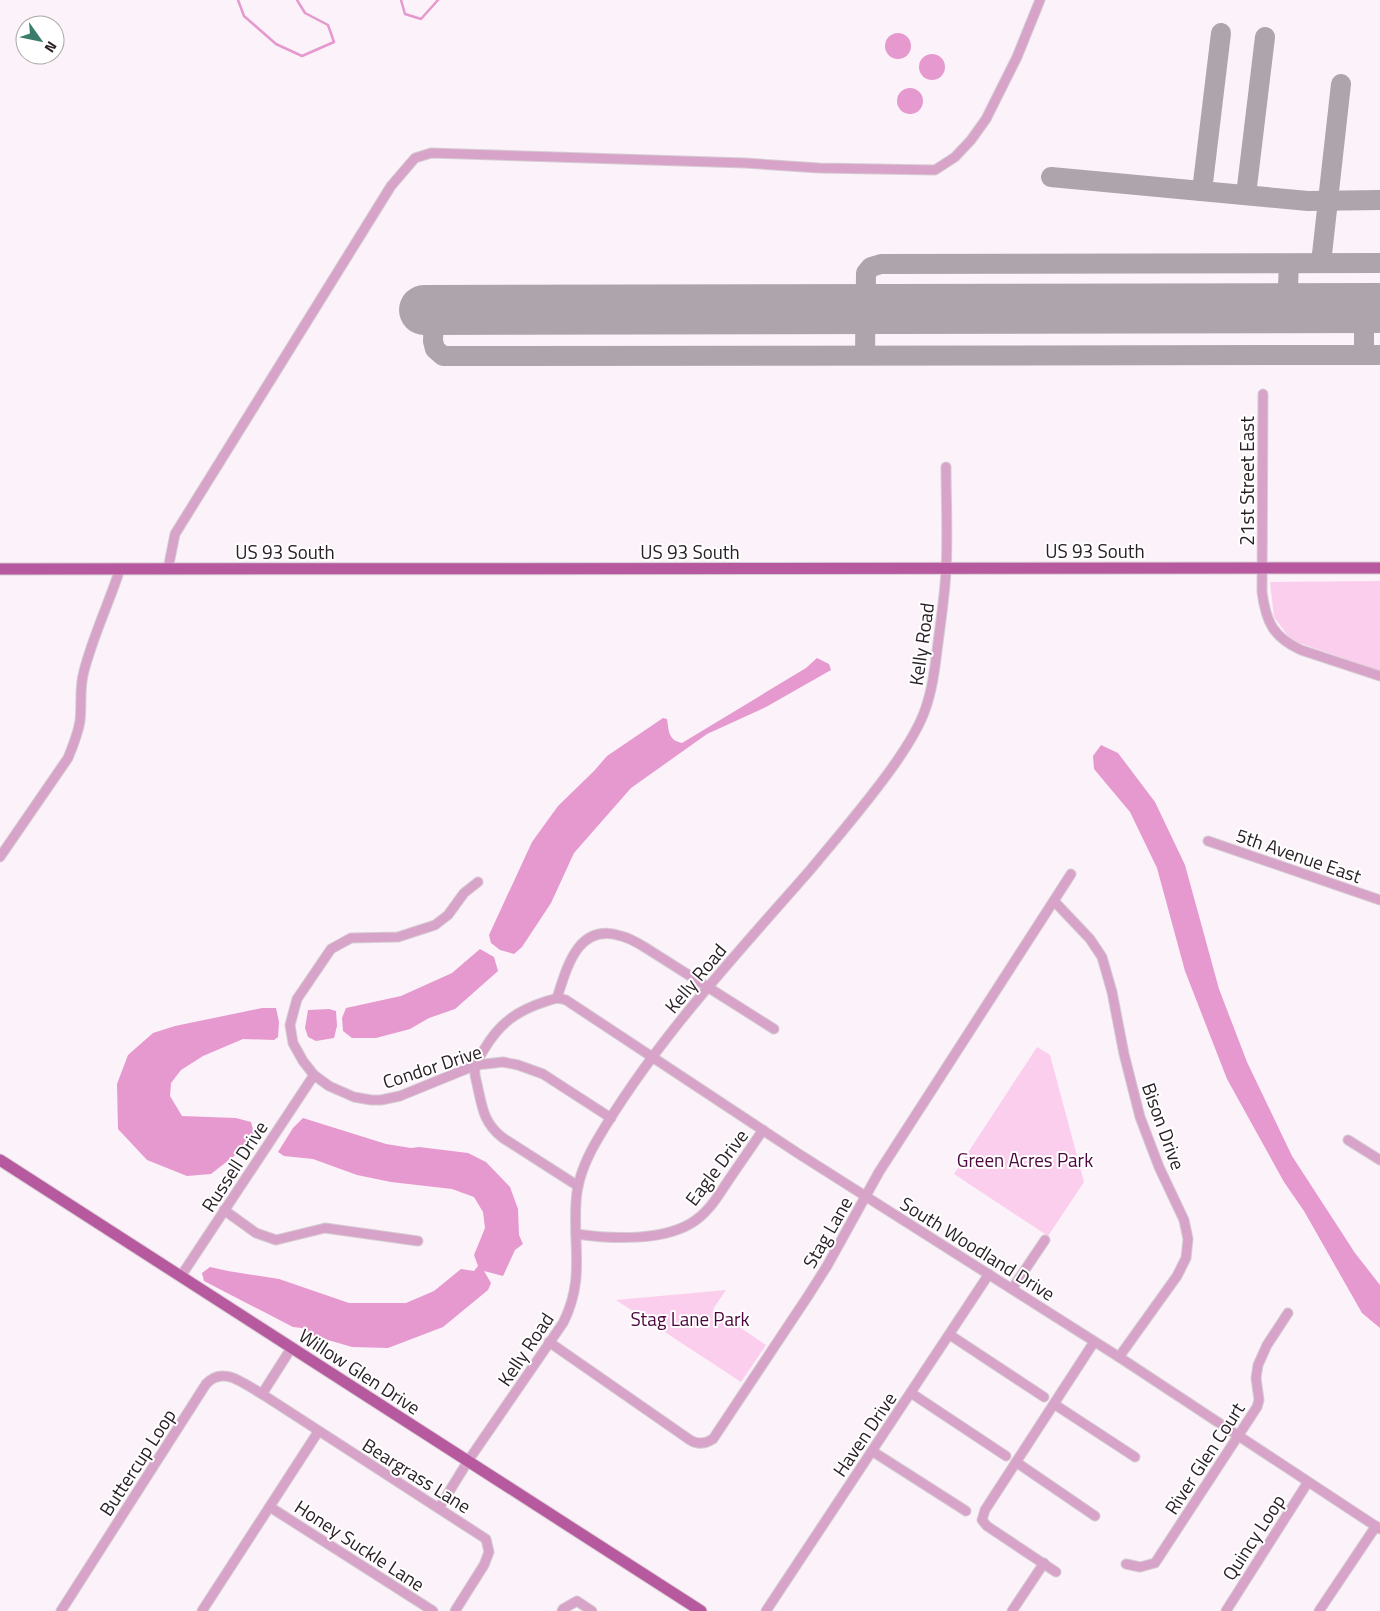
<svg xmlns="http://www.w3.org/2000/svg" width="1380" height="1611" viewBox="0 0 1380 1611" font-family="'Titillium Web',sans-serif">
	<rect width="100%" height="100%" fill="#fcf2f9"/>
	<!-- green -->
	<g fill="#fbceed">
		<polygon points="1380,581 1380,671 1291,640 1274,617 1270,582"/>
		<polygon points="1037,1047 1050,1055 1084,1182 1048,1236 954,1174"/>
		<polygon points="726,1290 713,1309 766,1345 741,1382 616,1300"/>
	</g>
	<!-- water -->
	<g fill="#e599cf">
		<circle cx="898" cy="46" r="13"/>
		<circle cx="932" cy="67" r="13"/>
		<circle cx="910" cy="101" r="13"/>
		<path d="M817,658L829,664L831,670L766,707L707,734L631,788L574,853L551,903L522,947L514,954L500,950L491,943L489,935L532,842L558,806L594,771L607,756L663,718L667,719C669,731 668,740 682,743L806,668Z"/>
		<polygon points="1101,745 1118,753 1155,802 1185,865 1219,989 1247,1062 1292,1156 1355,1253 1380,1285 1380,1328 1362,1313 1304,1211 1284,1182 1227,1079 1185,971 1157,868 1130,812 1094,769 1093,756"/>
		<polygon points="480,949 494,957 498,971 455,1009 429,1018 410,1029 376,1038 352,1038 343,1031 342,1018 346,1008 401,996 452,973"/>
		<polygon points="262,1008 276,1008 279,1022 278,1037 274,1040 243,1039 203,1056 181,1070 171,1083 170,1096 182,1116 236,1118 251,1122 254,1133 243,1149 211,1174 187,1176 147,1160 118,1129 117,1084 128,1055 153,1033 175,1026"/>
		<polygon points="329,1009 336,1011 337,1026 334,1038 316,1041 308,1037 305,1028 308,1010"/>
		<polygon points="303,1118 386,1144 411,1148 419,1147 468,1153 486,1162 510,1187 518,1209 519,1235 523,1244 515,1250 503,1276 484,1271 491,1283 488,1290 443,1327 388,1348 352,1347 311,1335 302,1328 293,1327 204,1281 202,1273 210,1267 228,1271 279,1279 349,1303 406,1303 434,1291 461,1269 474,1271 478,1266 474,1255 485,1228 483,1212 474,1197 452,1189 391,1182 357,1175 313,1159 284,1156 278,1152 293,1128"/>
	</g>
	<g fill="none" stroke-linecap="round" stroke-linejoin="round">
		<!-- stream -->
		<g stroke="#e599cf" stroke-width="2.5">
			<polyline points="238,0 244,16 276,44 302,56 334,42 328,25 305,13 297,0"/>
			<polyline points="401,0 405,14 421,19 438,0"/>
		</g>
		<!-- taxiway -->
		<g stroke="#aea4ab" stroke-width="20">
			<polyline points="1051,177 1308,201 1380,200"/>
			<polyline points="1202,191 1221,33"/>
			<polyline points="1246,195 1265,37"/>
			<polyline points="1321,263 1341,84"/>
			<polyline points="1287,308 1289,264"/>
			<polyline points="1364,308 1364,355"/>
			<polyline points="434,310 433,341 435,349 443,356 1380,355"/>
			<polyline points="865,354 866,273 871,267 881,264 1380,263"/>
		</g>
		<!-- runway -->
		<polyline stroke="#aea4ab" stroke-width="50" points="424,310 1380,308"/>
		<defs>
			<g id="minor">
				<path d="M1263,394L1262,592C1266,622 1273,637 1301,650L1380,676"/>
				<polyline points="168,569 175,534 391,186 415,158 431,153 745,163 819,168 935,170 955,157 971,140 986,119 1017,57 1040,0"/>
				<polyline points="1208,841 1380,900"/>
				<path d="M0,857L68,758C73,746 78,734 80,721C82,704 79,688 84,671C93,636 109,603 120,569"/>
				<polyline points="478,882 464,893 448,915 435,925 398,937 351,938 331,949 297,999 290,1025 293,1043 303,1061 314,1075 329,1086 354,1097 371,1100 381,1100 400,1096 476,1065 503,1062 518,1065 543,1074 611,1118"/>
				<polyline points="1054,901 1090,939 1102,957 1112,992 1124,1054 1140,1117 1159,1167 1184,1220 1188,1239 1186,1258 1177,1276 1119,1357"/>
				<path d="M557,998C567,967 578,922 621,936C630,938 638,943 646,948L774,1029"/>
				<polyline points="1348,1140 1380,1160"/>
				<path d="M578,1186L503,1138C483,1123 482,1106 477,1084C476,1079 474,1074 475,1069C476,1061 481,1054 485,1048C500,1023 517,1011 544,1002C553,999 557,997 566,1000L799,1154L1119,1357L1380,1529"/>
				<polyline points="224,1210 256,1233 276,1240 325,1228 418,1241"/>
				<path d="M576,1234C611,1239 666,1242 696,1220C711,1209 720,1193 730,1178C741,1162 752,1146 763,1130"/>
				<polyline points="181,1276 314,1075"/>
				<polyline points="1012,1289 1045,1240"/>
				<polyline points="950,1335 1044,1397"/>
				<path d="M549,1342L690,1440C698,1445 705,1444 713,1439L808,1296L827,1266L879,1172L1071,874"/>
				<polyline points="911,1393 1006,1456"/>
				<polyline points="262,1394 292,1347"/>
				<polyline points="1054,1404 1135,1457"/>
				<polyline points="872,1451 966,1511"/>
				<polyline points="1016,1462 1095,1516"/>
				<polyline points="270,1507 433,1611"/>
				<path d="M439,1508L468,1461L563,1323C585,1280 573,1247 576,1202C577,1181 585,1161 596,1142C654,1042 735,956 811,869C839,835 868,802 894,765C906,748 918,730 925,710C933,688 935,666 938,643C941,619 945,594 946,570C948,536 946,501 946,467"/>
				<polyline points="1126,1564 1140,1567 1155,1563 1257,1407 1259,1400 1256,1378 1258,1365 1267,1345 1288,1313"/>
				<polyline points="1056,1572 987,1526 982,1520 985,1510 1094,1342"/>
				<path d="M61,1611L206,1384C223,1365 244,1384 262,1394L486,1539L489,1552L484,1565L455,1611"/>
				<polyline points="202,1611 318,1432"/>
				<polyline points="562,1611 563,1609 577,1601 592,1611"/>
				<polyline points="766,1611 989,1274"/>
				<polyline points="1012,1611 1044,1563"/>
				<polyline points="1226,1611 1308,1482"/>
				<polyline points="1319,1611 1376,1526"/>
			</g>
			<g id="major">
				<polyline points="0,569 1380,568"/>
				<polyline points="0,1160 701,1611"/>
			</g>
		</defs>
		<!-- minor casing -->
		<use href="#minor" stroke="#d6ccd3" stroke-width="11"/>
		<!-- major casing -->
		<use href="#major" stroke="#d6ccd3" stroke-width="13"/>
		<!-- minor -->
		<use href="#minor" stroke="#d7a3c8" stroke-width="9"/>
		<!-- major -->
		<use href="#major" stroke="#b7599f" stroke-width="11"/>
	</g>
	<g text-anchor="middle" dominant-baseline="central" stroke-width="4" stroke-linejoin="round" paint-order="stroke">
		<!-- street labels -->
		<g font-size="19" fill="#2a2127" stroke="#fff">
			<text transform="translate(1246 481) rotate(-90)">21st Street East</text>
			<text x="1095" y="550">US 93 South</text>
			<text x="285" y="551">US 93 South</text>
			<text x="690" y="551">US 93 South</text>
			<text transform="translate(921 644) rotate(-82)">Kelly Road</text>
			<text transform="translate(1299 855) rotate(19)">5th Avenue East</text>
			<text transform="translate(695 978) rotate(-50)">Kelly Road</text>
			<text transform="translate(432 1066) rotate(-18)">Condor Drive</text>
			<text transform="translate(1164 1126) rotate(70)">Bison Drive</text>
			<text transform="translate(234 1166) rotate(-57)">Russell Drive</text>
			<text transform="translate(716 1167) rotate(-53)">Eagle Drive</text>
			<text transform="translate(827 1232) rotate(-60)">Stag Lane</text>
			<text transform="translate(978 1248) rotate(32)">South Woodland Drive</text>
			<text transform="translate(525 1349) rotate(-56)">Kelly Road</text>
			<text transform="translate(360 1371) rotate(33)">Willow Glen Drive</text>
			<text transform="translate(864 1434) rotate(-56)">Haven Drive</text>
			<text transform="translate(1204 1458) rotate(-57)">River Glen Court</text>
			<text transform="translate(137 1462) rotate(-57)">Buttercup Loop</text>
			<text transform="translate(417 1475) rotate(32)">Beargrass Lane</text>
			<text transform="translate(1253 1537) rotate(-57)">Quincy Loop</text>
			<text transform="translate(360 1545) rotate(33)">Honey Suckle Lane</text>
		</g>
		<!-- park labels -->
		<g font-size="19" fill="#4b073e" stroke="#fff">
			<text x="1025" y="1159">Green Acres Park</text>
			<text x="690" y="1318">Stag Lane Park</text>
		</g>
	</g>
	<!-- north arrow -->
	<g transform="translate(40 40) rotate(123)"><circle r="24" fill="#ffffff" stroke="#aaa6a9"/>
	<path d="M0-4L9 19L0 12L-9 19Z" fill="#3b7b6a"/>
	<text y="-8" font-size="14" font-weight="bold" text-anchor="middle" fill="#2a2127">N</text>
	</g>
</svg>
